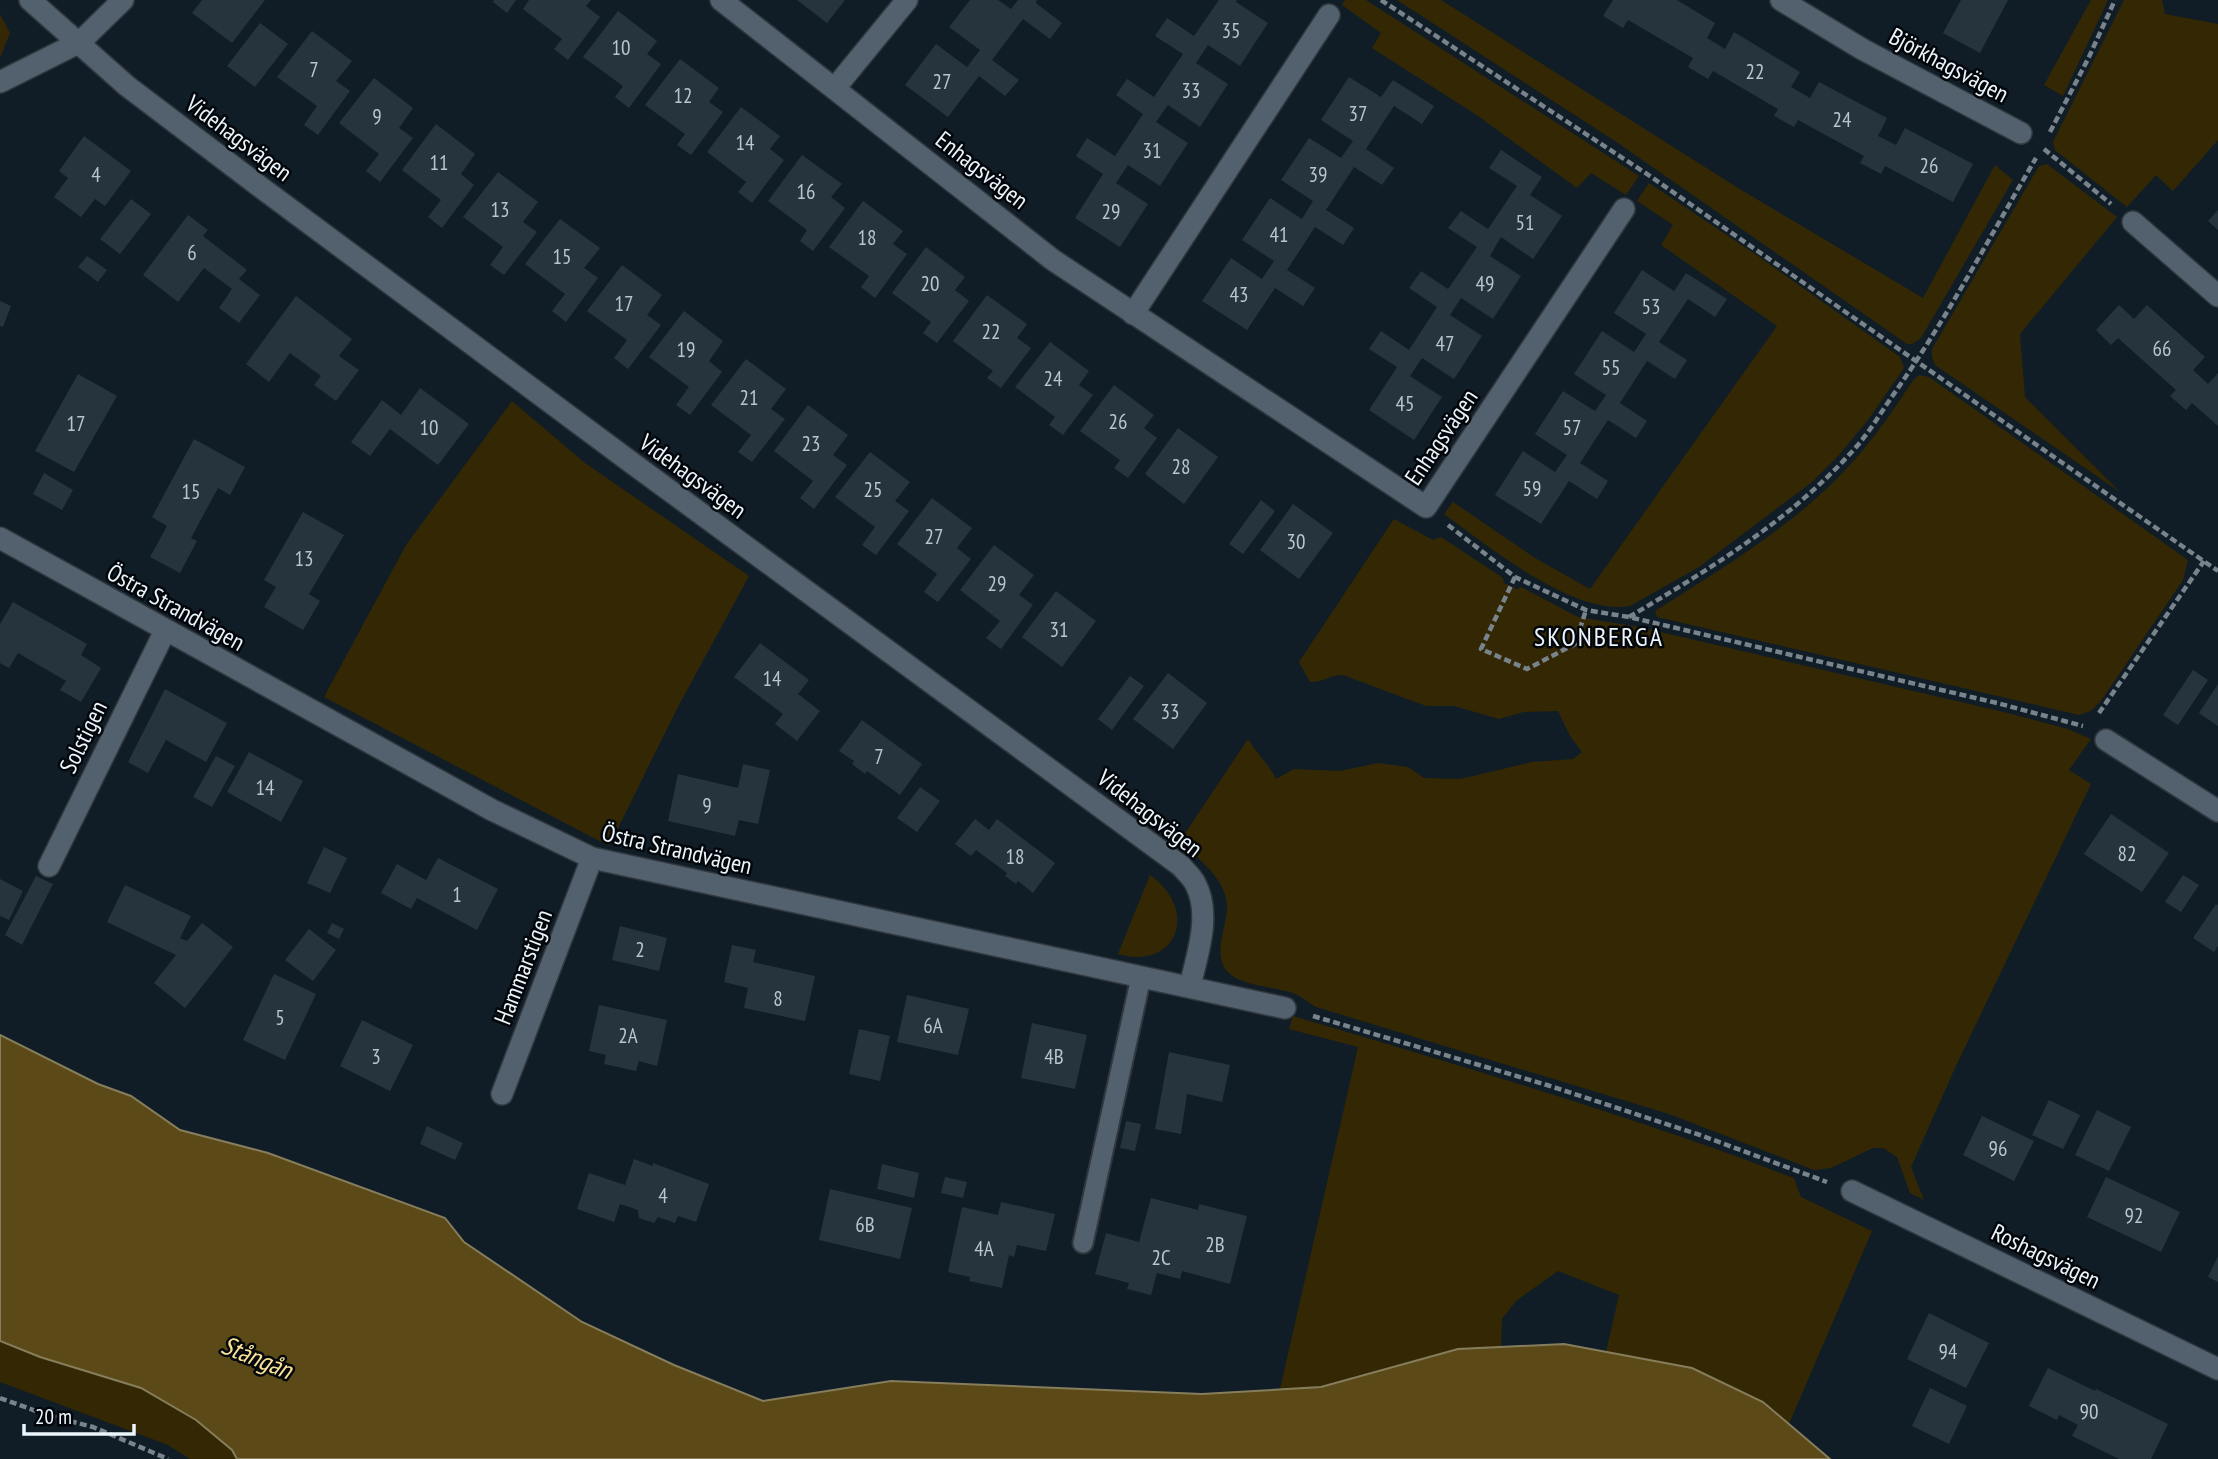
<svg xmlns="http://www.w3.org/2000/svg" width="2218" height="1459" viewBox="0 0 2218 1459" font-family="'PT Sans Narrow',sans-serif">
	<rect width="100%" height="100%" fill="#101d27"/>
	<!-- green -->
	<g fill="#332803">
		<polygon points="1345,0 1366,0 1639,176 1626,195 1591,173 1577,188 1478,116 1372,48 1381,33 1342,5"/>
		<polygon points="1397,0 1441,0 1738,188 1923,298 1995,165 2013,180 1921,338 1912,344 1907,344 1615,141"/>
		<polygon points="2091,0 2108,0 2063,96 2044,85"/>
		<polygon points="2124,0 2162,0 2165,14 2218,24 2218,140 2173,191 2156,175 2127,207 2055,150 2053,142"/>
		<polygon points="0,14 10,33 0,58"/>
		<polygon points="2047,164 2117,217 2020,334 2025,397 2120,492 1935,365 1932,357 1932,349 2039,166"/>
		<path d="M1649,183L1758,256L1900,357L1904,368L1868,420L1839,455L1812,482L1699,567L1630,606C1573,616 1488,546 1444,514L1453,502L1535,558L1590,589L1777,326L1661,245L1673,225L1637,201Z"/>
		<path d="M1919,375L1929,377L2188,560L2183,580L2101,701L2091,711L2079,715L1657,617L1655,611C1725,567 1803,520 1857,457C1878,433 1896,406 1914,379Z"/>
		<polygon points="512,401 585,463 749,576 679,705 609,846 324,697 406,545"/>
		<path d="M1394,519L1433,540L1441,537L1503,578L1504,583L1517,589L1521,587L1578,617L1639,627L2008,713L2068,729L2091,739L2069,770L2091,784L1955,1068L1911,1167L1924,1200L1910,1193L1897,1157L1883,1148H1873L1831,1168L1814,1170L1669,1114L1316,1007C1308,1002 1301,996 1293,993C1276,987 1245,986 1231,975C1209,957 1228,928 1227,905C1225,877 1198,859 1180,841L1248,739C1257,754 1269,764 1276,779L1294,769L1340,771L1378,763L1408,767L1424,778L1460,779L1532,762L1573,759L1582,752L1570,736L1558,711L1524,712L1499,719L1454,706H1426L1343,675C1330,675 1321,683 1310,682L1299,662Z"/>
		<path d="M1150,875C1199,909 1178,971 1118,954Z"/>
		<path d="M1293,1016C1461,1066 1630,1115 1794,1178L1801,1197L1872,1231L1789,1424L1763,1402L1692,1368L1606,1352L1619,1295L1558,1271L1516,1301L1502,1319L1501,1347L1458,1349L1321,1387L1280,1389L1358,1047L1289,1029Z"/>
		<polygon points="0,1341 40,1357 141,1388 196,1420 232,1450 237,1459 190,1459 168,1445 0,1382"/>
	</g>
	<!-- water -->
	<polygon fill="#5b4a17" stroke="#867d5c" stroke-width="2" points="0,1035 98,1084 131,1096 180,1130 268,1153 445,1218 464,1242 582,1322 674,1365 763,1401 891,1381 1202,1394 1321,1387 1458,1349 1564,1344 1692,1368 1763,1402 1830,1459 237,1459 232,1450 196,1420 141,1388 40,1357 0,1341"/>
	<!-- building -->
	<g fill="#26343e">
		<polygon points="202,0 265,0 232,43 192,13"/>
		<polygon points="494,0 516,0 507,13 493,2"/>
		<polygon points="529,0 591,0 586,6 600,17 568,60 554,49 562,39 523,9"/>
		<polygon points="797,0 845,0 827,23"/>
		<polygon points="970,0 998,0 1011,9 1018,0 1037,0 1036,3 1062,23 1050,39 1023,19 992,60 1019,80 1005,96 979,76 948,117 905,85 936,44 967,67 980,50 949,27"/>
		<polygon points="1219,0 1237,0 1236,2 1268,23 1240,66 1208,45 1196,63 1228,84 1200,127 1168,105 1156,122 1188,143 1160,186 1128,165 1116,183 1148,204 1120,247 1075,218 1103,174 1076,156 1087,138 1115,156 1143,114 1116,95 1127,79 1154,97 1183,54 1155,36 1167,18 1194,36"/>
		<polygon points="1613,0 1677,0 1715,23 1707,38 1725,49 1734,32 1800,72 1791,87 1810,98 1819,82 1887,118 1878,136 1896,145 1905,128 1973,164 1953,202 1885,166 1881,174 1860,163 1864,156 1798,120 1794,127 1774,116 1778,109 1713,71 1708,79 1688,67 1693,58 1628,20 1623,28 1603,16"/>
		<polygon points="1961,0 2008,0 1980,53 1943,33"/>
		<polygon points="618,11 657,41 647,54 661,64 629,108 615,97 623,86 583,57"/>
		<polygon points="260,23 288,44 255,87 227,66"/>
		<polygon points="312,31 352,61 336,81 350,91 318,135 304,125 317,106 277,77"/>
		<polygon points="680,59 719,88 709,102 723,112 691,155 677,145 685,134 645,105"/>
		<polygon points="1349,77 1381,97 1393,80 1434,106 1422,124 1394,106 1366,149 1394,168 1382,185 1354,167 1326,210 1354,228 1343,245 1315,227 1287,270 1315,288 1303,306 1275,288 1247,330 1202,301 1231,258 1262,279 1274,261 1242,240 1270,198 1302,219 1313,201 1281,180 1309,138 1341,158 1353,141 1321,120"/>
		<polygon points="374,78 413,108 399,128 413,138 380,182 366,171 379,154 339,123"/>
		<polygon points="741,107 780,136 770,149 784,160 752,203 738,192 746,182 707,152"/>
		<polygon points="436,124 475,154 461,174 474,185 442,228 428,217 441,200 402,170"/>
		<polygon points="84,136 131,171 105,206 95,199 81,217 54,197 68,178 59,171"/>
		<polygon points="1501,150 1542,177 1530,195 1562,216 1533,259 1501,237 1490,256 1521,276 1493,319 1461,298 1450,315 1482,336 1454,379 1422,358 1410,376 1442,397 1414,440 1369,410 1397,367 1369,349 1381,331 1409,350 1437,307 1409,288 1421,271 1448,289 1477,247 1448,228 1461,211 1488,229 1517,186 1489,168"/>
		<polygon points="802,155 842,184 831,197 845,208 813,251 800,241 807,230 768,201"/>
		<polygon points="498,172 538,202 523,222 537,232 504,275 490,265 503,247 463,217"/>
		<polygon points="131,199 151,214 120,254 100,239"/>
		<polygon points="863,201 903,231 893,244 907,254 875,298 861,287 869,276 829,247"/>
		<polygon points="2218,210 2218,230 2208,221"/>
		<polygon points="188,215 208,230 203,236 247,270 239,279 260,295 239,323 219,308 232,289 204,268 178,302 143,275"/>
		<polygon points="560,219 600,248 584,268 598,278 566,322 552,311 565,294 525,264"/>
		<polygon points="926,247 965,277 955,290 969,301 937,343 923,333 931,322 892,293"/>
		<polygon points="87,256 107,270 98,282 78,267"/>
		<polygon points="622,265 662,295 647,315 661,325 628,369 614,358 627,340 587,311"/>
		<polygon points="1642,270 1674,291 1686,273 1727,299 1715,317 1688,299 1659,342 1687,360 1675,379 1647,361 1620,403 1647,421 1636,438 1608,420 1580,463 1608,481 1597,499 1569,481 1541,524 1495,495 1523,451 1555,472 1567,455 1535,434 1563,391 1595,411 1606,395 1574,374 1602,331 1634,352 1646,334 1614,313"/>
		<polygon points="987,295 1027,324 1017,338 1031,348 1001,388 987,378 993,371 953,341"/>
		<polygon points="296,296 352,339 339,356 359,370 336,401 314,385 321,376 290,353 269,382 246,364"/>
		<polygon points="0,301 11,306 3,327 0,326"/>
		<polygon points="2119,305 2134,319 2147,305 2205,357 2193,370 2208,384 2218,373 2218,426 2192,403 2186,410 2170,396 2176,390 2118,338 2111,345 2096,330"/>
		<polygon points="684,311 723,341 709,361 722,372 690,415 676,405 689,387 649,357"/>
		<polygon points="1050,342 1089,371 1079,385 1093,395 1063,435 1049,425 1055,417 1015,387"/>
		<polygon points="746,359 786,389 771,409 785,419 752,462 738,452 751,435 711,405"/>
		<polygon points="78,374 117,396 74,472 35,451"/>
		<polygon points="1114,385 1154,415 1144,428 1157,438 1128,478 1114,468 1120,460 1080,431"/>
		<polygon points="420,388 469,424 438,465 390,429 370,456 351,442 382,400 401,415"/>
		<polygon points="808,405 848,435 833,455 847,465 814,509 800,498 813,481 774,451"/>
		<polygon points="1178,428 1218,457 1184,504 1145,474"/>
		<polygon points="194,439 245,467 230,495 218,488 191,538 197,541 180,573 150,557 167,526 152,517"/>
		<polygon points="870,452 910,482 895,501 909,511 876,555 862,545 875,527 835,497"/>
		<polygon points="44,473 73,490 62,510 33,494"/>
		<polygon points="932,498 972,528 957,548 971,559 938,602 924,592 937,574 897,544"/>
		<polygon points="1261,500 1275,511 1243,554 1229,544"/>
		<polygon points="1293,504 1333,533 1299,579 1260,550"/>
		<polygon points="303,512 344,535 309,594 320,601 303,630 264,607 276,587 264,580"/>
		<polygon points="994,545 1034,575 1019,595 1033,605 1001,649 986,638 1000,621 960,590"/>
		<polygon points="1056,591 1096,621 1062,667 1022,637"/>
		<polygon points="13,602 87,644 81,655 101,668 81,702 60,690 66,681 18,653 9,668 0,663 0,624"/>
		<polygon points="760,643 809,680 798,694 820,711 797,741 775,724 783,714 734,677"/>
		<polygon points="2193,670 2208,680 2178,725 2163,715"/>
		<polygon points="1168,673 1207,703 1173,749 1133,719"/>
		<polygon points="1130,676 1144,686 1112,730 1098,719"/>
		<polygon points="2218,684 2218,726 2199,713"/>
		<polygon points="165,689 227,723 206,762 166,740 148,773 128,762"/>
		<polygon points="862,720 922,764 900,795 867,771 865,774 852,764 854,761 839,751"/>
		<polygon points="249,752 303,781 281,822 227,792"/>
		<polygon points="216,756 235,766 212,807 193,797"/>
		<polygon points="743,764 770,770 758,824 739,820 735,836 668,821 678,774 738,788"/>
		<polygon points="920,787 940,801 917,832 897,818"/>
		<polygon points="2111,814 2169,853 2142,892 2084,854"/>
		<polygon points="975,819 989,830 997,819 1055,863 1033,893 1018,881 1016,884 1005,876 1007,873 976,850 971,856 955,844"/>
		<polygon points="324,847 347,858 330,893 307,883"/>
		<polygon points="438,858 498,889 477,930 417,898 411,909 381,893 397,864 426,880"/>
		<polygon points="2183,875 2199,885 2181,912 2165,902"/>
		<polygon points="36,876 53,884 22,945 5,935"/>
		<polygon points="0,879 23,891 9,920 0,916"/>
		<polygon points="125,885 191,916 180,938 187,941 202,923 233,947 185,1008 154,983 176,955 107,922"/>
		<polygon points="2216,904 2218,905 2218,946 2214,952 2193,938"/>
		<polygon points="332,923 344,929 339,939 327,933"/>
		<polygon points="620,926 667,938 659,971 612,960"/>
		<polygon points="309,929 336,950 313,981 285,960"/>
		<polygon points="732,945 756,950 753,962 815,976 805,1021 744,1008 748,988 724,982"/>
		<polygon points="274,974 316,994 285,1060 243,1040"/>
		<polygon points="907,995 969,1009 958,1055 897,1042"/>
		<polygon points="599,1005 667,1020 657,1066 639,1061 636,1071 604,1064 606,1055 589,1051"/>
		<polygon points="362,1020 413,1045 390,1091 340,1066"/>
		<polygon points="1032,1023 1087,1035 1075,1089 1021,1078"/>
		<polygon points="859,1029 890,1036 880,1081 849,1074"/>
		<polygon points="1169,1052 1230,1065 1222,1102 1187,1094 1181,1134 1155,1129"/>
		<polygon points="2049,1100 2080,1115 2063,1149 2032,1135"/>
		<polygon points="2097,1110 2131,1127 2109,1171 2075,1155"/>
		<polygon points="1982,1116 2034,1141 2014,1181 1963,1155"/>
		<polygon points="1126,1121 1141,1124 1135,1151 1120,1148"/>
		<polygon points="427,1126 463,1143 455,1160 420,1144"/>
		<polygon points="634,1159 653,1166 653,1163 709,1184 696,1222 678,1216 675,1223 658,1217 654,1223 639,1218 638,1210 620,1204 614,1222 577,1209 589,1173 625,1185"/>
		<polygon points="882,1164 919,1173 914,1198 877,1189"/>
		<polygon points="945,1177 967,1182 963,1198 941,1193"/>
		<polygon points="2106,1177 2180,1212 2161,1252 2087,1217"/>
		<polygon points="830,1189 912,1208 900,1259 819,1240"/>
		<polygon points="1151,1198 1198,1210 1199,1204 1247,1216 1230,1284 1182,1271 1180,1279 1157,1273 1151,1295 1127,1289 1129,1283 1095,1274 1106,1233 1139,1242"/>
		<polygon points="1001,1202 1055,1214 1046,1251 1017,1245 1014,1257 1009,1255 1002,1288 969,1281 970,1277 948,1272 962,1207 998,1215"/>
		<polygon points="2218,1256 2218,1282 2208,1277"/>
		<polygon points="1929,1313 1989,1343 1966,1388 1907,1359"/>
		<polygon points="2048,1368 2095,1391 2096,1389 2168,1424 2151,1459 2119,1459 2072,1436 2078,1425 2059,1415 2057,1420 2029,1406"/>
		<polygon points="1930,1388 1967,1406 1949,1444 1912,1426"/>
	</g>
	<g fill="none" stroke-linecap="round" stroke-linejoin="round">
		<defs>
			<polyline id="lane" points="1083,1243 1141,977"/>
			<g id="street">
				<path d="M30,0L127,86L259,186L632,463L1181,866C1186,872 1192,877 1195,883C1212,914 1197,955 1190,986"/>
				<polyline points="721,0 1053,260 1426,507 1624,209"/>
				<polyline points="1781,0 1862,49 2021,133"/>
				<polyline points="0,82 80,42 123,0"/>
				<polyline points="835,88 907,0"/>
				<polyline points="2133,222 2218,296"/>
				<polyline points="1133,314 1329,15"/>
				<polyline points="0,538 492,810 592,858 1285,1008"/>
				<polyline points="2106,740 2218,811"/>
				<polyline points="49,866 165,631"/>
				<polyline points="502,1094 592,858"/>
				<polyline points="1852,1191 2218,1369"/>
			</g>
		</defs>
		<!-- lane casing -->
		<use href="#lane" stroke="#30373e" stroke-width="23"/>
		<!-- street casing -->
		<use href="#street" stroke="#30373e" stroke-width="24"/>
		<!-- path -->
		<g stroke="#78838c" stroke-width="4.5" stroke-dasharray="7 3.5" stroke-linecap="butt">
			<polyline points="1381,0 1647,174 2218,571"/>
			<polyline points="2050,132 2088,59 2115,0"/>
			<polyline points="2044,149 2111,204"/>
			<polyline points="1448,525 1515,577 1586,610 1629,617 1997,703 2083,726"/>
			<polyline points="1515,577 1481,649 1527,669 1575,644 1586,610"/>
			<path d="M1629,617C1710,569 1794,518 1857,446C1870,431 1880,414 1891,398C1945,322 1989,238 2036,158"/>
			<polyline points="2099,713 2204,561"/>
			<polyline points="1313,1016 1547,1085 1700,1135 1827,1182"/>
			<polyline points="0,1398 50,1416 93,1427 168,1459"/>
		</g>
		<!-- lane -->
		<use href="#lane" stroke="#52616d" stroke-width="19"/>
		<!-- street -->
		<use href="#street" stroke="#52616d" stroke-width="21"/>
	</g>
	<g text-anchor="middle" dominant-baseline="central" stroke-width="5" stroke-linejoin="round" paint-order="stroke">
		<!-- number labels -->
		<g font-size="21" fill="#bac5cc">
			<text x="1231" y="30">35</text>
			<text x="621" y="47">10</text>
			<text x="314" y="69">7</text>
			<text x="1755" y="71">22</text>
			<text x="942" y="81">27</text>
			<text x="1191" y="90">33</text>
			<text x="683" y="95">12</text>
			<text x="1358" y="113">37</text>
			<text x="377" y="116">9</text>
			<text x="1842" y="119">24</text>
			<text x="745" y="142">14</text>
			<text x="1152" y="150">31</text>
			<text x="439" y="162">11</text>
			<text x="1929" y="165">26</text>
			<text x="96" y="174">4</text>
			<text x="1318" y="174">39</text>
			<text x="806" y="191">16</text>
			<text x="500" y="209">13</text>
			<text x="1111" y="211">29</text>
			<text x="1525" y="222">51</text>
			<text x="1279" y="234">41</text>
			<text x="867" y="237">18</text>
			<text x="192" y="252">6</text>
			<text x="562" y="256">15</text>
			<text x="930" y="283">20</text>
			<text x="1485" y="283">49</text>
			<text x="1239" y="294">43</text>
			<text x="624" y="303">17</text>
			<text x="1651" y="306">53</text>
			<text x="991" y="331">22</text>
			<text x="1445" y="343">47</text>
			<text x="2162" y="348">66</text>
			<text x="686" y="349">19</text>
			<text x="1611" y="367">55</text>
			<text x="1053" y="378">24</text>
			<text x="749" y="397">21</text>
			<text x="1405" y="403">45</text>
			<text x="1118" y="421">26</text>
			<text x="76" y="423">17</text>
			<text x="429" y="427">10</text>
			<text x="1572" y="427">57</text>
			<text x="811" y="443">23</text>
			<text x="1181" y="466">28</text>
			<text x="1532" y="488">59</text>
			<text x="873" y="489">25</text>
			<text x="191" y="491">15</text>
			<text x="934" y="536">27</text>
			<text x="1296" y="541">30</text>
			<text x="304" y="558">13</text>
			<text x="997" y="583">29</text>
			<text x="1059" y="629">31</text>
			<text x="772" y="678">14</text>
			<text x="1170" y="711">33</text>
			<text x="879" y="756">7</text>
			<text x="265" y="787">14</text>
			<text x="707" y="805">9</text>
			<text x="2127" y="853">82</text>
			<text x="1015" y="856">18</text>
			<text x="457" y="894">1</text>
			<text x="640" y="949">2</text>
			<text x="778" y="998">8</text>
			<text x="280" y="1017">5</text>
			<text x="933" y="1025">6A</text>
			<text x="628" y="1035">2A</text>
			<text x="376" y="1056">3</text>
			<text x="1054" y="1056">4B</text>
			<text x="1998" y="1148">96</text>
			<text x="663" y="1195">4</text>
			<text x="2134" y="1215">92</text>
			<text x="865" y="1224">6B</text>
			<text x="1215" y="1244">2B</text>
			<text x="984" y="1248">4A</text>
			<text x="1161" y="1257">2C</text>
			<text x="1948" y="1351">94</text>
			<text x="2089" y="1411">90</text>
		</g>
		<!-- street labels -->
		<g font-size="24" fill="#ecf5fc" stroke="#03070b">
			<text transform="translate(1949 65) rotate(28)">Björkhagsvägen</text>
			<text transform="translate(239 138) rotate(37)">Videhagsvägen</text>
			<text transform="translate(982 170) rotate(38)">Enhagsvägen</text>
			<text transform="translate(1441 437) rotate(-56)">Enhagsvägen</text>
			<text transform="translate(693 476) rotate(36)">Videhagsvägen</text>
			<text transform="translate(176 607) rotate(29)">Östra Strandvägen</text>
			<text transform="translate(83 737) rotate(-64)">Solstigen</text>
			<text transform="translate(1150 813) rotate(38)">Videhagsvägen</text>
			<text transform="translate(677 849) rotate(13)">Östra Strandvägen</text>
			<text transform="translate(523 967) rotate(-69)">Hammarstigen</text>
			<text transform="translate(2046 1256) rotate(26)">Roshagsvägen</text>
		</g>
		<!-- neighbourhood labels -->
		<g font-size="26" letter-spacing="2" fill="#ecf5fc" stroke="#03070b">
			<text x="1599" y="636">SKONBERGA</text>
		</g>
		<!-- water labels -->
		<g font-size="26" font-style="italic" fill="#fce299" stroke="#03070b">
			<text transform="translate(257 1357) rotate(22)">Stångån</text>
		</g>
	</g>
	<!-- scale -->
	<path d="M24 1424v10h110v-10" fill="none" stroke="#ecf5fc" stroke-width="3.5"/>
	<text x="35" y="1424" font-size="21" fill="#ecf5fc" stroke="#03070b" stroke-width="5" paint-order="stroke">20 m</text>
</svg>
